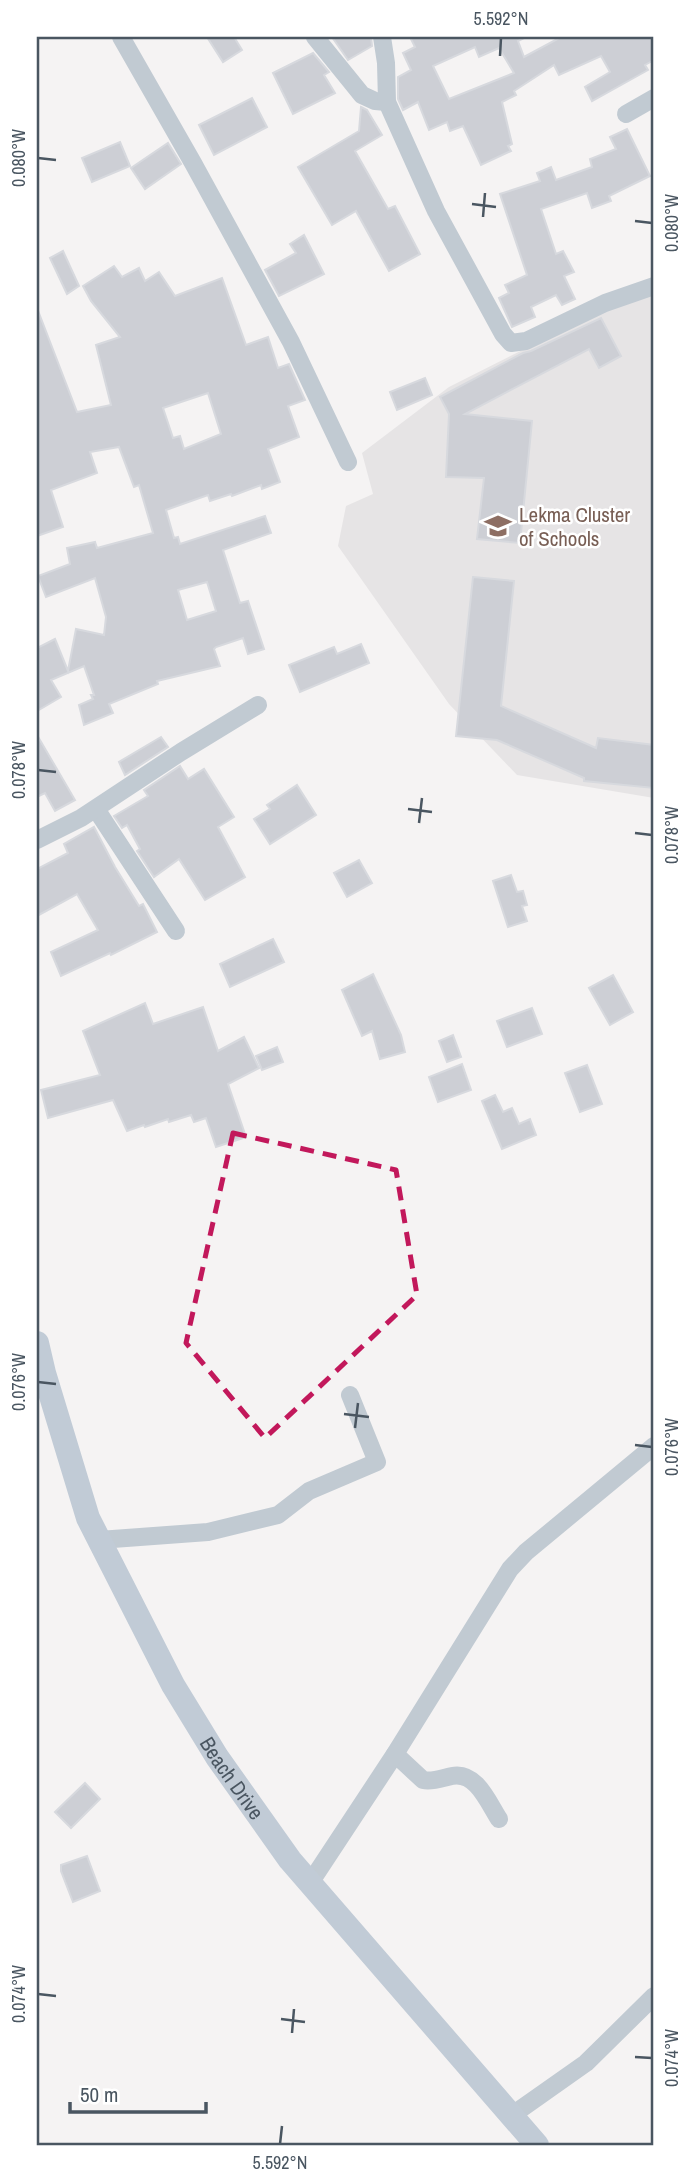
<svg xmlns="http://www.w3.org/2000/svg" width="691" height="2182" viewBox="0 0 691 2182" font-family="'Archivo Narrow',sans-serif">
	<rect width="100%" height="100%" fill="#f5f3f3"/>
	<!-- education -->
	<polygon fill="#e6e4e5" points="654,289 654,798 517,775 449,704 338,546 346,506 373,494 362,453 449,387 615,303"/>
	<!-- building -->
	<g fill="#cdcfd5" stroke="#d7d9de" stroke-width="2" fill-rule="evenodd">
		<polygon points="207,37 234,37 242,50 223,62"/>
		<polygon points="332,37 371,37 372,46 348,60"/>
		<path d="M410,37H526L518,41L524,57L561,37H651L654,43V60L645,65L648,70L592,101L585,87L610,72L601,56L559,75L554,65L514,91L516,95L502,102L512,144L508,146L511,151L481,165L463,126L450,131L447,122L429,130L418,102L403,110L398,99V77L411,70L403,53L415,47ZM475,47L479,57L499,48L514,73L449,99L433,66Z"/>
		<polygon points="313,53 329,72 324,75 335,93 293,114 273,73"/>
		<polygon points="252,98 267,127 214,155 199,125"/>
		<polygon points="361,107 367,110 382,135 355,151 388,209 395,206 420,254 389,271 356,211 332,225 298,167 359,131"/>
		<polygon points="627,129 650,176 609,196 611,201 592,208 587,193 541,209 556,254 563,251 574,272 564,276 575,299 562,305 556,295 531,307 535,317 512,327 499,298 509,293 505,285 527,275 500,194 540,181 537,173 551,167 556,180 592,167 590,159 616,149 610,137"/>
		<polygon points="120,142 130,166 92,182 82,158"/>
		<polygon points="168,143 181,164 145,189 131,168"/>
		<polygon points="304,235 324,274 279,296 265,270 296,253 290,244"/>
		<polygon points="63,251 79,286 67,294 50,258"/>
		<path d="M114,266L122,277L139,268L145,281L159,272L175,296L222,278L246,345L268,337L278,368L289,364L305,400L288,406L299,437L268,449L280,482L262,489L261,485L232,496L231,494L210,501L208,495L166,510L174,538L178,537L180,544L265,516L271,533L223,550L240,603L248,601L264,649L248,654L243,638L216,647L214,649L220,666L157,681L158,684L109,704L113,713L84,725L79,705L93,699L91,695H94L84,666L51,680L61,697L37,711V648L55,639L68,671L76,629L104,635L106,617L95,578L46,597L38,576L70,564L67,548L95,542L97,548L153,533L139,485L134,487L119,447L90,452L97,473L51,490L63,527L37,536V308L77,412L111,405L96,345L120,337L91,301L83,286ZM208,393L221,434L184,449L180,436L173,438L163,408ZM207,582L216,611L187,620L178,590Z"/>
		<polygon points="601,318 621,356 599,368 589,349 465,414 532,421 520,543 477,539 484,478 446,477 449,414 440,397 523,353 531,351"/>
		<polygon points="425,378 432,395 397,410 390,392"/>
		<polygon points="473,577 514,581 501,706 596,748 598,738 654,745 654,788 584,781 584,778 497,740 456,736"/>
		<polygon points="361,644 369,663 300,692 289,665 334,647 337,654"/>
		<polygon points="37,735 75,800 55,811 45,793 37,797"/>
		<polygon points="161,737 168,747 125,775 119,762"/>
		<polygon points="180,766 188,779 204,769 234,817 218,827 245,877 205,900 179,859 154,877 137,851 140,849 127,825 122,828 114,816 148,796 144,790"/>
		<polygon points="297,785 316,815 270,844 254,819 270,809 267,805"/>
		<polygon points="94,827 115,867 139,906 143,904 157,932 111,955 110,953 61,976 51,952 98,930 77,894 37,916 37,869 68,853 64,844"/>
		<polygon points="359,860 372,883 347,897 334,873"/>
		<polygon points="511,875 517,892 523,891 527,905 522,906 527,921 508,927 493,881"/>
		<polygon points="273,939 284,962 230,987 220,964"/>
		<polygon points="373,974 401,1035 405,1052 380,1059 372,1031 362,1036 342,990"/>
		<polygon points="613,975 633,1012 610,1025 589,988"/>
		<polygon points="145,1003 153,1024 203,1007 218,1051 244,1037 259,1068 228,1084 246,1137 216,1147 206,1118 194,1122 191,1115 169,1122 168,1119 145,1127 144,1125 127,1131 113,1100 48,1118 41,1090 100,1075 83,1031"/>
		<polygon points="532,1008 542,1034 507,1047 497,1021"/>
		<polygon points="453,1035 461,1057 447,1062 439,1041"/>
		<polygon points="277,1047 283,1062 262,1070 256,1056"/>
		<polygon points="462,1064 471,1090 438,1102 429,1077"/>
		<polygon points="587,1065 602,1104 580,1112 565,1073"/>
		<polygon points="495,1095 503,1112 512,1108 519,1124 530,1119 536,1135 502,1149 482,1101"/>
		<polygon points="85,1783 100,1799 71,1828 55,1812"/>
		<polygon points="87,1856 100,1891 73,1902 61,1871 61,1865"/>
	</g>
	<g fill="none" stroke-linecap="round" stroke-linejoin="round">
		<!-- street -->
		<g stroke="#c1cad2" stroke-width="18">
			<polyline points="121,37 193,163 291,342 348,462"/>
			<polyline points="315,37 362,95 375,101 387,102"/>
			<polyline points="382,37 386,63 387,102 436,211 503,334 511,343 526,341 605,303 654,286"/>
			<polyline points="626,114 654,98"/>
			<polyline points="96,809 176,931"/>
			<polyline points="37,840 81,818 181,752 258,705"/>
			<polyline points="99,1540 208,1532 278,1515 309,1491 377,1462 350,1395"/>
			<path d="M395,1754L423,1780C433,1782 442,1778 452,1776C476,1771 488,1802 499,1819"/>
			<polyline points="310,1883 395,1754 510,1569 526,1552 654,1446"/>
			<polyline points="511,2116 586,2063 654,1996"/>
		</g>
		<!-- secondary -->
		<path stroke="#c1cbd6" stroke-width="24" id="s1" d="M37,1343L44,1373L88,1518L173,1685L217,1757L290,1860L537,2145"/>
	</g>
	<!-- marked area -->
	<path fill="none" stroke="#c2185b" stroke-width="5" stroke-dasharray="14 9" stroke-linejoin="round" d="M233,1133L396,1170L417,1295L265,1438L186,1343Z"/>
	<!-- ticks -->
	<path fill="none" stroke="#4a5661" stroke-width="2.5" d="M500,56L501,38M38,158L56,160M472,204L496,207M483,217L485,193M635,221L652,223M38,770L56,772M408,809L432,812M419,823L422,798M635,833L652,835M38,1382L56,1384M344,1414L369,1417M355,1428L358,1403M635,1445L652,1447M38,1994L56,1996M281,2019L305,2022M292,2033L294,2009M635,2057L652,2058M280,2144L282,2126"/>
	<!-- icons -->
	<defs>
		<symbol id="school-bare" viewBox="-9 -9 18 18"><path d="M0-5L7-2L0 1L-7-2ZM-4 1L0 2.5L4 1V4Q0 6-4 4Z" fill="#8d6e63" stroke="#fff" stroke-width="2.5" paint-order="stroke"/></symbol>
	</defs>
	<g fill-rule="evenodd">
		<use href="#school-bare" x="479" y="507" width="38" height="38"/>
	</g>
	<g text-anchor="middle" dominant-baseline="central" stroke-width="5" stroke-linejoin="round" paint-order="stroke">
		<!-- education labels -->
		<g font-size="21" fill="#785e54" stroke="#fff" text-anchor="start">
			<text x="519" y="514">Lekma Cluster<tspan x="519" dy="24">of Schools</tspan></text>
		</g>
		<!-- street labels -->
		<g font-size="21" fill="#4a5661" stroke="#fff">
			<text stroke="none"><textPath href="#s1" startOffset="480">Beach Drive</textPath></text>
		</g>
	</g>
	<!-- border -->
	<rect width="691" height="2182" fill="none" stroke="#ffffff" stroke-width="77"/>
	<!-- scale -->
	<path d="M70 2102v10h136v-10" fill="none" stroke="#4a5661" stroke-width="3.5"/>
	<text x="80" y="2102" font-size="21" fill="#4a5661" stroke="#ffffff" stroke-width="5" paint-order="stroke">50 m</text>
	<rect x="38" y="38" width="614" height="2106" fill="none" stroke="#4a5661" stroke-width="2.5"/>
	<g font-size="18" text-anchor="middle" fill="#4a5661">
		<text x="501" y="25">5.592°N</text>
		<text transform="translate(19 158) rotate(-90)" y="6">0.080°W</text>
		<text transform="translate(672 223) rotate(-90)" y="6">0.080°W</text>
		<text transform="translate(19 770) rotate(-90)" y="6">0.078°W</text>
		<text transform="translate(672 835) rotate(-90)" y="6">0.078°W</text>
		<text transform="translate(19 1382) rotate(-90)" y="6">0.076°W</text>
		<text transform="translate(672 1447) rotate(-90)" y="6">0.076°W</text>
		<text transform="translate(19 1994) rotate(-90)" y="6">0.074°W</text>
		<text transform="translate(672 2058) rotate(-90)" y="6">0.074°W</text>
		<text x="280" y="2169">5.592°N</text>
	</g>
</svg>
